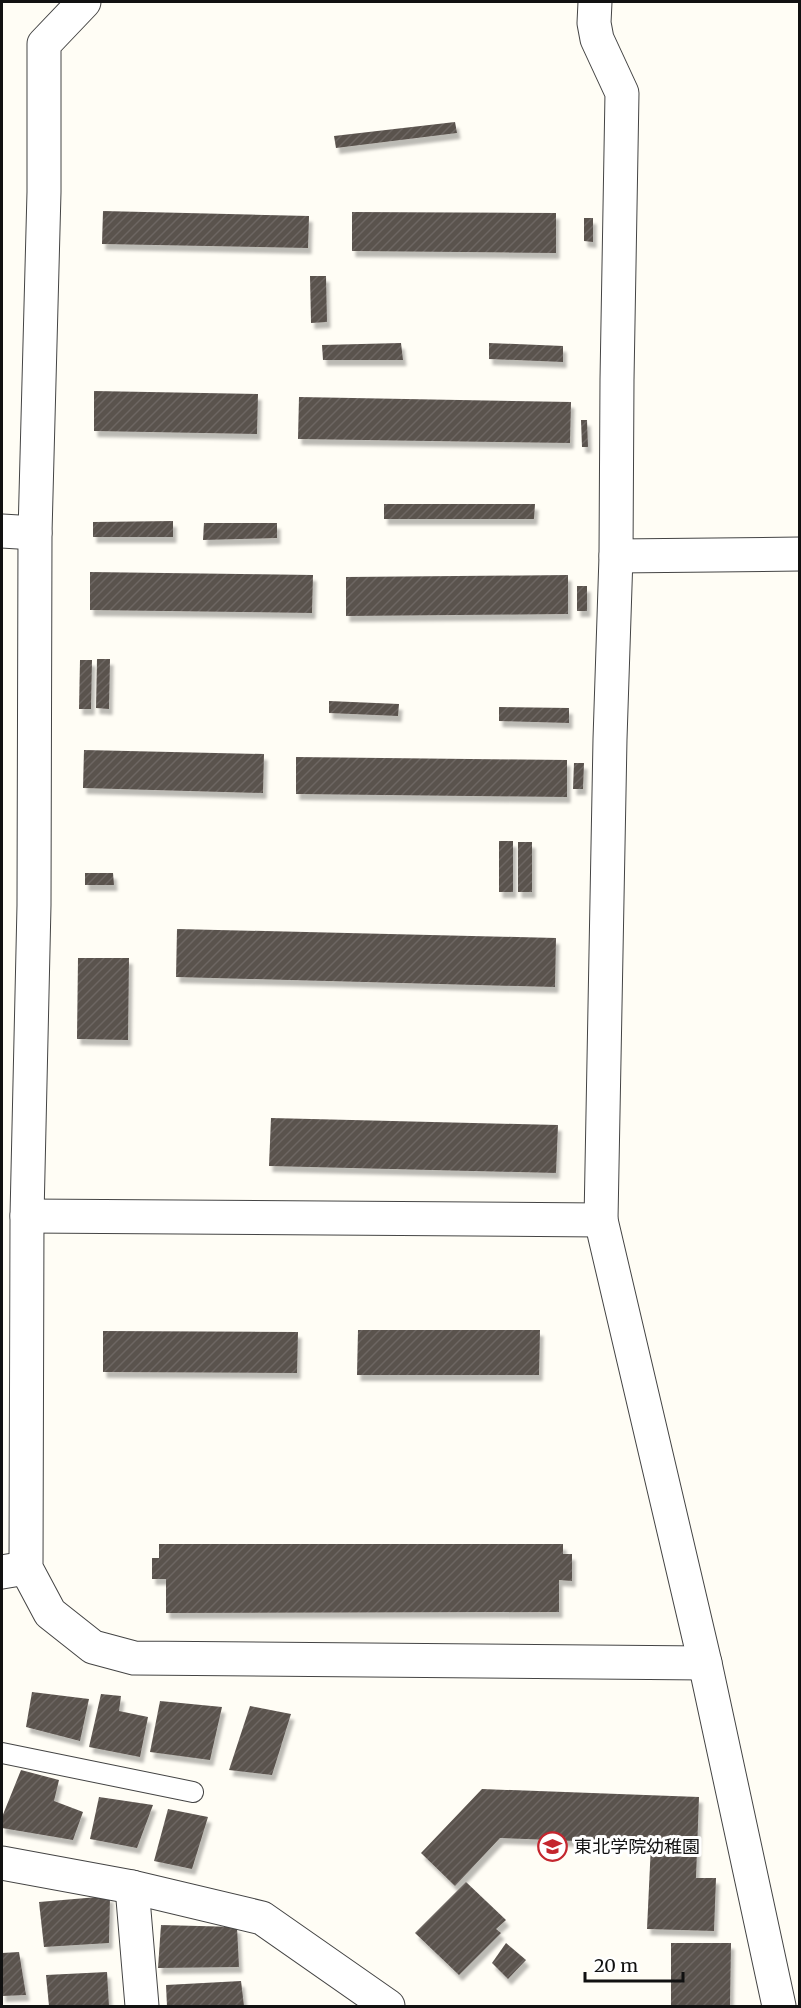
<svg xmlns="http://www.w3.org/2000/svg" width="801" height="2008" viewBox="0 0 801 2008" font-family="Merriweather,'Noto Sans JP',serif">
	<defs>
		<pattern id="building-hatch" width="6" height="6" patternUnits="userSpaceOnUse" patternTransform="scale(1.5)"><rect width="6" height="6" fill="#5a524d"/><path d="M-1 1l2-2M0 6l6-6M5 7l2-2" fill="none" stroke="#6d6662"/></pattern>
		<filter id="shadow"><feDropShadow dx="3.5" dy="6" stdDeviation="1.5" flood-color="#0004"/></filter>
	</defs>
	<rect width="100%" height="100%" fill="#fffdf5"/>
	<!-- building -->
	<g fill="url(#building-hatch)" filter="url(#shadow)">
		<polygon points="455,122 457,133 336,148 334,136"/>
		<polygon points="103,211 309,216 308,248 102,244"/>
		<polygon points="352,212 556,213 556,253 352,251"/>
		<polygon points="584,218 593,218 593,242 584,241"/>
		<polygon points="310,276 326,276 327,322 311,323"/>
		<polygon points="401,343 403,360 323,360 322,345"/>
		<polygon points="489,343 563,346 563,362 489,359"/>
		<polygon points="94,391 258,394 257,434 94,431"/>
		<polygon points="299,397 571,402 570,443 298,439"/>
		<polygon points="581,420 587,420 588,447 582,447"/>
		<polygon points="384,504 535,504 534,519 384,519"/>
		<polygon points="173,521 173,537 93,537 93,522"/>
		<polygon points="204,523 277,523 277,538 203,540"/>
		<polygon points="90,572 313,575 312,613 90,610"/>
		<polygon points="568,575 568,614 346,616 346,577"/>
		<rect x="577" y="586" width="10" height="25"/>
		<polygon points="97,659 110,659 109,709 96,708"/>
		<polygon points="80,660 92,660 91,709 79,709"/>
		<polygon points="329,701 399,704 398,716 329,713"/>
		<polygon points="499,707 569,708 569,723 499,721"/>
		<polygon points="84,750 264,754 263,793 83,788"/>
		<polygon points="296,757 567,760 567,797 296,794"/>
		<polygon points="574,763 584,763 583,789 573,789"/>
		<rect x="499" y="841" width="14" height="51"/>
		<rect x="518" y="842" width="14" height="50"/>
		<polygon points="85,873 113,873 114,885 85,885"/>
		<polygon points="177,929 556,938 555,987 176,977"/>
		<polygon points="78,958 129,958 128,1040 77,1039"/>
		<polygon points="271,1118 558,1125 556,1173 269,1166"/>
		<polygon points="358,1330 540,1330 539,1375 357,1375"/>
		<polygon points="103,1331 298,1332 297,1373 103,1372"/>
		<polygon points="159,1544 563,1544 563,1554 572,1554 572,1581 559,1580 559,1612 166,1613 166,1579 152,1579 152,1558 159,1558"/>
		<polygon points="32,1692 89,1699 80,1741 26,1727"/>
		<polygon points="101,1694 121,1696 119,1711 148,1717 140,1757 89,1747"/>
		<polygon points="160,1701 222,1707 210,1760 150,1752"/>
		<polygon points="250,1706 291,1714 272,1775 229,1770"/>
		<polygon points="21,1770 59,1780 54,1801 83,1812 73,1840 2,1828 2,1817"/>
		<polygon points="482,1789 699,1797 696,1878 716,1878 714,1931 647,1929 651,1844 500,1838 455,1886 421,1853"/>
		<polygon points="99,1797 153,1805 137,1848 90,1839"/>
		<polygon points="168,1809 208,1817 192,1869 154,1861"/>
		<polygon points="466,1882 506,1920 496,1929 501,1933 459,1975 415,1933"/>
		<polygon points="110,1896 109,1943 44,1947 39,1902"/>
		<polygon points="161,1925 237,1927 239,1967 158,1968"/>
		<polygon points="506,1943 526,1960 508,1979 492,1963"/>
		<polygon points="671,1943 731,1943 730,2006 671,2006"/>
		<polygon points="19,1952 26,1995 2,1996 2,1953"/>
		<polygon points="107,1972 109,2006 49,2006 46,1975"/>
		<polygon points="241,1981 244,2006 167,2006 166,1985"/>
	</g>
	<g fill="none" stroke-linecap="round" stroke-linejoin="round">
		<defs>
			<polyline id="service" points="2,1753 193,1792"/>
			<g id="minor">
				<polyline points="2,531 35,533"/>
				<polyline points="2,1572 26,1568"/>
				<polyline points="2,1863 132,1887 262,1918 388,2006"/>
				<polyline points="132,1887 142,2006"/>
			</g>
			<g id="tertiary">
				<polyline points="84,2 44,44 44,192 35,533 34,905 27,1216 26,1568 50,1613 93,1647 134,1658 705,1663"/>
				<polyline points="595,2 594,23 597,39 622,93 617,380 616,556 610,739 601,1220 705,1663 779,2006"/>
				<polyline points="616,556 800,554"/>
				<polyline points="27,1216 601,1220"/>
			</g>
		</defs>
		<!-- service casing -->
		<use href="#service" stroke="#444" stroke-width="22"/>
		<!-- minor casing -->
		<use href="#minor" stroke="#444" stroke-width="35"/>
		<!-- tertiary casing -->
		<use href="#tertiary" stroke="#444" stroke-width="35"/>
		<!-- service -->
		<use href="#service" stroke="#fff" stroke-width="20"/>
		<!-- minor -->
		<use href="#minor" stroke="#fff" stroke-width="33"/>
		<!-- tertiary -->
		<use href="#tertiary" stroke="#fff" stroke-width="33"/>
	</g>
	<!-- icons -->
	<defs>
		<symbol id="school-ring" viewBox="-11 -11 22 22"><circle r="9.5" fill="#fff" stroke="#c4262e" stroke-width="1.5"/><path d="M0-5L7-2L0 1L-7-2ZM-4 1L0 2.5L4 1V4Q0 6-4 4Z" fill="#c4262e"/></symbol>
	</defs>
	<g fill-rule="evenodd">
		<use href="#school-ring" x="536" y="1830" width="33" height="33"/>
	</g>
	<g text-anchor="middle" dominant-baseline="central" stroke-width="6" stroke-linejoin="round" paint-order="stroke">
		<!-- poi labels -->
		<g font-size="18" fill="#111" stroke="#fff" text-anchor="start">
			<text x="574" y="1846">東北学院幼稚園</text>
		</g>
	</g>
	<!-- border -->
	<rect width="801" height="2008" fill="none" stroke="#111111" stroke-width="6"/>
	<!-- scale -->
	<path d="M585 1972v9h98v-9" fill="none" stroke="#111111" stroke-width="3"/>
	<text x="594" y="1972" font-size="18" fill="#111111" stroke="#ffffff" stroke-width="4.5" paint-order="stroke">20 m</text>
</svg>
